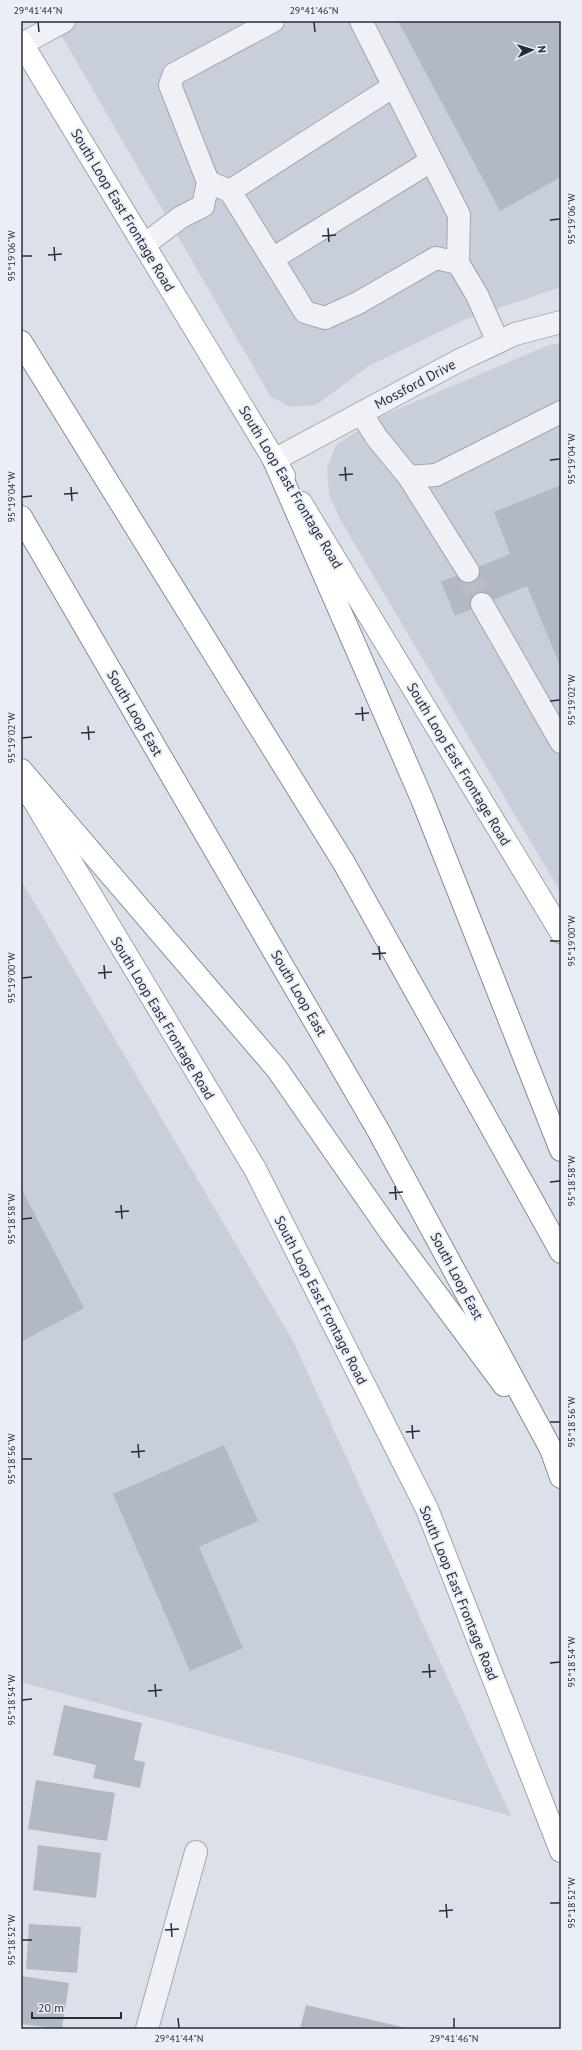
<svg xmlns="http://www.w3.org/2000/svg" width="582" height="2050" viewBox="0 0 582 2050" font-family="'PT Sans',sans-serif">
	<rect width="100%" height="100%" fill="#dce0e8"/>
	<!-- built -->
	<g fill="#c9cfda">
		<polygon points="53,21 561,21 561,287 464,320 369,366 316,405 291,407 271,397"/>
		<polygon points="561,343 561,893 341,521 329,495 327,468 336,445 379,417 549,345"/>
		<polygon points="21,880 293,1341 511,1816 21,1682"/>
	</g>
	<!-- building -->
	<g fill="#b2b9c5">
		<polygon points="398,21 561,21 561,177 500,211"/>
		<polygon points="561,485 561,668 527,586 455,616 441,582 510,554 494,512"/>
		<polygon points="21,1188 84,1308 21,1342"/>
		<polygon points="224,1445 258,1521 199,1547 243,1648 190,1671 113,1494"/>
		<polygon points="64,1705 142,1723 134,1760 145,1762 140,1788 93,1778 96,1765 53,1755"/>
		<polygon points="36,1780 115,1793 107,1841 28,1829"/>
		<polygon points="38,1845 101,1853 96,1898 33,1890"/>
		<polygon points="29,1924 81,1927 77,1973 26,1969"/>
		<polygon points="21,1976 69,1983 62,2029 21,2024"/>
		<polygon points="306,2005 407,2028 407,2029 300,2029"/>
	</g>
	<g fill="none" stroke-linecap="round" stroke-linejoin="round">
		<!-- minor-tunnel -->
		<polyline stroke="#b7bcc6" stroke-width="22" stroke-dasharray="22 11" stroke-linecap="butt" points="468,571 482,604"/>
		<defs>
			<g id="minor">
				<polyline points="361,21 459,215 458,263"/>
				<polyline points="22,44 64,21"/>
				<polyline points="208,182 230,191 305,312 325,318 358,303 436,258 458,263 477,295 498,342"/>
				<polyline points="230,191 394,86"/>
				<polyline points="144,245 181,217 203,206 208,182 170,85 174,74 273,21"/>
				<polyline points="272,259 431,161"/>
				<polyline points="361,413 377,438 409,477 436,475 561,412"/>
				<polyline points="274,460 460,360 515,334 561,322"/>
				<polyline points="409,477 468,571"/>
				<polyline points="482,604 561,742"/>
				<polyline points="147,2029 196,1852"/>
			</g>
			<g id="major">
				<polyline points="21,42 284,476"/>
				<polyline points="301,503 561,932"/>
				<polyline points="21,779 255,1169 427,1509 561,1851"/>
			</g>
			<g id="highway">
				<polyline points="21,342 344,863 561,1252"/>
				<polyline points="274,460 422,799 561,1150"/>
				<polyline points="21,517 378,1130 551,1449 561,1477"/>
				<polyline points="21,770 277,1069 391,1233 504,1385"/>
			</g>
		</defs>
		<!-- minor casing -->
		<use href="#minor" stroke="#a1a7b2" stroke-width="24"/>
		<!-- major casing -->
		<use href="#major" stroke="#9aa4b4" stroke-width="24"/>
		<!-- highway casing -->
		<use href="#highway" stroke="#828d9f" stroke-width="24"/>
		<!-- minor -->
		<use href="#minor" stroke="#eff1f6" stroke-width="22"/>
		<!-- major -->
		<use href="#major" stroke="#fff" stroke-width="22"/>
		<!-- highway -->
		<use href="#highway" stroke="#fff" stroke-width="22"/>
	</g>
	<!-- ticks -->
	<path fill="none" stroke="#242d3f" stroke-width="1.5" d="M38,22L39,32M314,22L315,32M550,220L560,219M328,228L329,242M322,236L336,235M54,247L55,261M48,255L62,254M22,256H32M550,460L560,459M345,467L346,481M339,475L353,474M71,487L72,501M64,494L78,493M22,497L32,496M550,701L560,700M362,707L363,721M355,714L369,713M88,726L89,740M81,733L95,732M22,738L32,737M550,941H560M379,946L380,960M372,954L386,953M104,965L105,979M98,973L112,972M22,978L32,977M550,1182L560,1181M395,1186L396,1200M389,1193L403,1192M121,1205L122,1219M115,1212L129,1211M22,1219L32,1218M550,1422H560M412,1425L413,1439M406,1432L420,1431M138,1444L139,1458M131,1452L145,1451M22,1459H32M550,1663L560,1662M429,1664L430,1678M422,1672L436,1671M155,1684L156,1697M148,1691L162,1690M22,1700L32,1699M550,1903H560M446,1904L447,1918M439,1911L453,1910M171,1923L172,1937M165,1930L179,1929M22,1940H32M178,2018L179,2028M454,2018V2028"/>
	<g text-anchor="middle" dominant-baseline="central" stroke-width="4" stroke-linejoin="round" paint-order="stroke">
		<!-- street labels -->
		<g font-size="14" fill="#242d3f" stroke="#ebeff5">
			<text transform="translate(123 210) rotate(59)">South Loop East Frontage Road</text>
			<text transform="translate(415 384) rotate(-28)">Mossford Drive</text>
			<text transform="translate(291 487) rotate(59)">South Loop East Frontage Road</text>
			<text transform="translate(135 713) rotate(60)">South Loop East</text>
			<text transform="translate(459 764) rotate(59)">South Loop East Frontage Road</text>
			<text transform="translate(299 993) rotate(60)">South Loop East</text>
			<text transform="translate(163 1018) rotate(59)">South Loop East Frontage Road</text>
			<text transform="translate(457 1276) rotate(62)">South Loop East</text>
			<text transform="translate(321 1300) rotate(63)">South Loop East Frontage Road</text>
			<text transform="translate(459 1593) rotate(68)">South Loop East Frontage Road</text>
		</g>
	</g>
	<!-- border -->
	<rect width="582" height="2050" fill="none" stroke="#ebeff5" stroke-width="44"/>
	<!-- north arrow -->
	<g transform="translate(532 50) rotate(86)" stroke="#ebeff5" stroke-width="3" paint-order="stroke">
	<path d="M0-3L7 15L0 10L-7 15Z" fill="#242d3f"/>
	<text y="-6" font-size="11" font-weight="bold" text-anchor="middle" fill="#242d3f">N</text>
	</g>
	<!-- scale -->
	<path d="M32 2012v6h89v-6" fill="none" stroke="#242d3f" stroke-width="2"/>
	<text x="38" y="2012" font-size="12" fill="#242d3f" stroke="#ebeff5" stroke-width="3" paint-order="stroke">20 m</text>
	<rect x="22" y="22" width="538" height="2006" fill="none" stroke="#242d3f" stroke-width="1.5"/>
	<g font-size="10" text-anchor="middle" fill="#242d3f">
		<text x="38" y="14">29°41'44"N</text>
		<text x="314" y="14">29°41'46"N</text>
		<text transform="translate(571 219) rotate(-90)" y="4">95°19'06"W</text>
		<text transform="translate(11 256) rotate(-90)" y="4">95°19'06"W</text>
		<text transform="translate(571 459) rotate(-90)" y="4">95°19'04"W</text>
		<text transform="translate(11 497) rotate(-90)" y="4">95°19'04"W</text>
		<text transform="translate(571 700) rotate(-90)" y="4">95°19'02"W</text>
		<text transform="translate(11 738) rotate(-90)" y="4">95°19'02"W</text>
		<text transform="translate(571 941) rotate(-90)" y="4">95°19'00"W</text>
		<text transform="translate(11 978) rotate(-90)" y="4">95°19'00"W</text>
		<text transform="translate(571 1181) rotate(-90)" y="4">95°18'58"W</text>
		<text transform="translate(11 1219) rotate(-90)" y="4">95°18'58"W</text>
		<text transform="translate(571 1422) rotate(-90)" y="4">95°18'56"W</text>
		<text transform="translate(11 1459) rotate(-90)" y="4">95°18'56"W</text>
		<text transform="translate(571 1662) rotate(-90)" y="4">95°18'54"W</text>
		<text transform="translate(11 1700) rotate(-90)" y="4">95°18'54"W</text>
		<text transform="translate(571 1903) rotate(-90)" y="4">95°18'52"W</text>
		<text transform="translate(11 1940) rotate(-90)" y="4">95°18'52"W</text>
		<text x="179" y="2042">29°41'44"N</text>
		<text x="454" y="2042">29°41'46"N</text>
	</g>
</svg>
